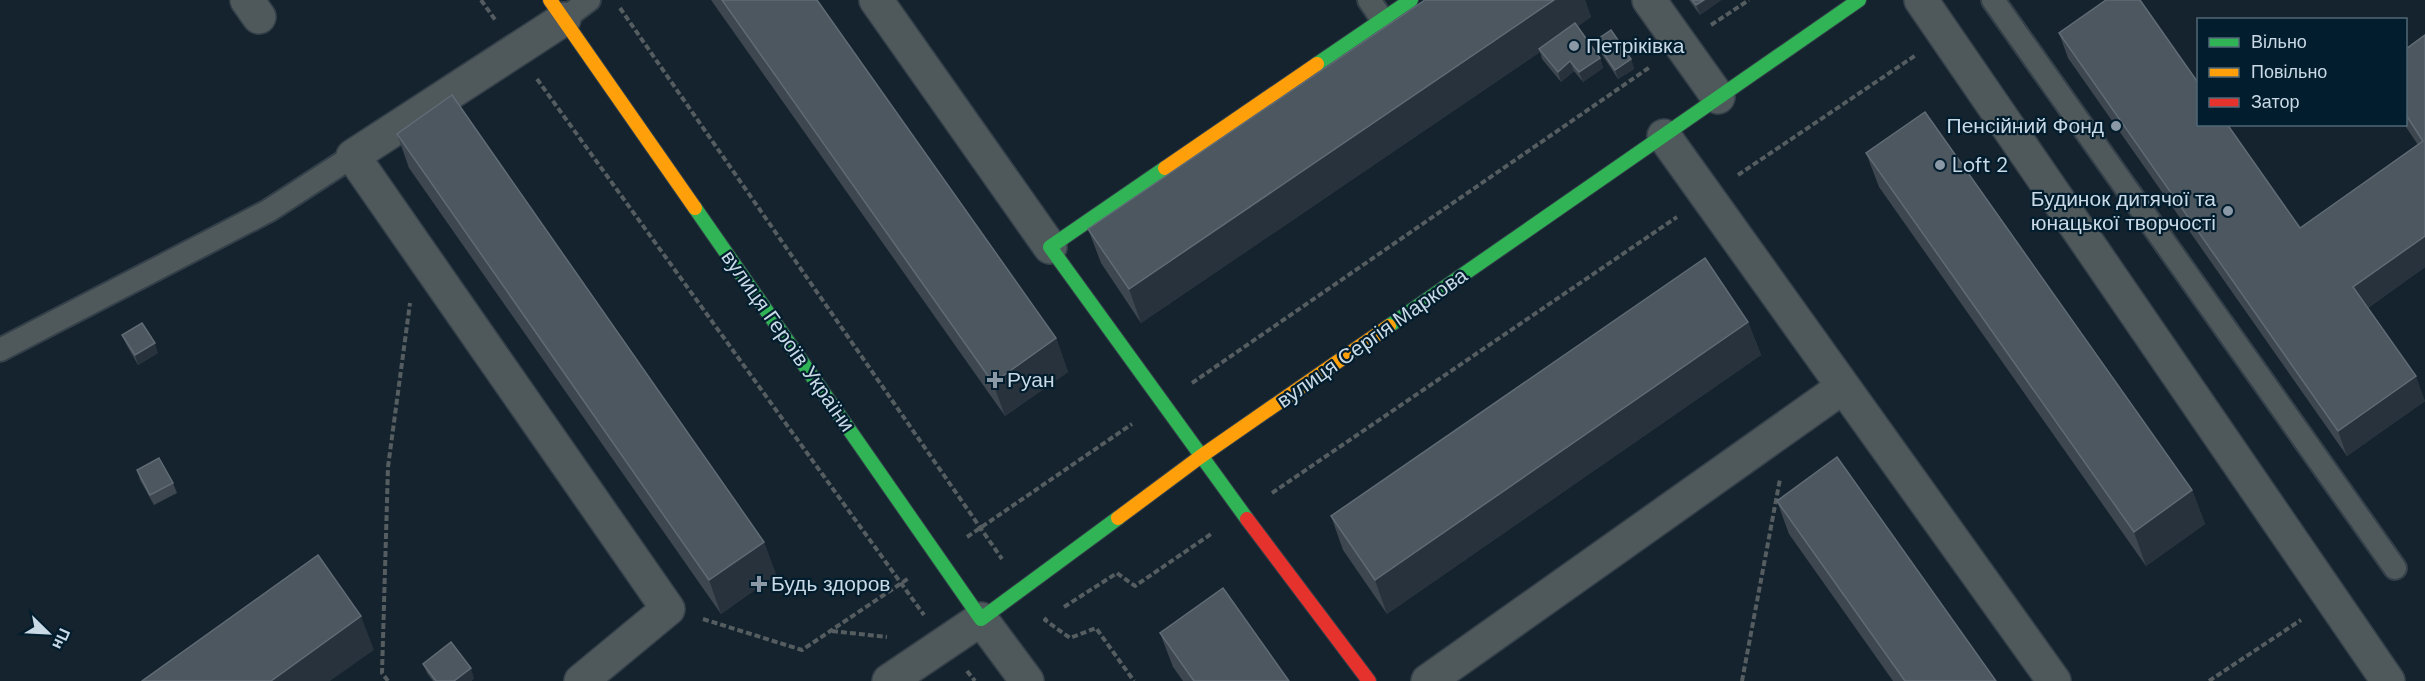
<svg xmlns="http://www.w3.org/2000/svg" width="2425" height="681" viewBox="0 0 2425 681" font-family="'DM Sans',sans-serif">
	<rect width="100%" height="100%" fill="#14232e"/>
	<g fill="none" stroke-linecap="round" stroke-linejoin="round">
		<defs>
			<g id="lane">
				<polyline points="1369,0 1382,19"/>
				<polyline points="1993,0 2395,568"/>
				<polyline points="564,19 589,0"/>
				<polyline points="0,350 268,211 353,156"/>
			</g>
			<g id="street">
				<polyline points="247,0 259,17"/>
				<polyline points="876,0 1050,247"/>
				<polyline points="1649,0 1718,97"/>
				<polyline points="1921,0 2388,681"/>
				<polyline points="564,19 353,156 668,609 581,681"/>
				<polyline points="1664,136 2054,681"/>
				<polyline points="889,681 981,619 1027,681"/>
				<polyline points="1428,681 1843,387"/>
			</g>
			<g id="fast">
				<polyline points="1317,64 1411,0"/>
				<polyline points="1165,168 1050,247 1247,519"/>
				<polyline points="695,208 981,619 1118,518"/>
				<polyline points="1389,326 1859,0"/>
			</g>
			<g id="slow">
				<polyline points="550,0 695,208"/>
				<polyline points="1165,168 1317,64"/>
				<polyline points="1118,518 1200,457 1389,326"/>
			</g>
			<polyline id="jam" points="1247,519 1369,681"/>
		</defs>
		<!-- lane casing -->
		<use href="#lane" stroke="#333f49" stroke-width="26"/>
		<!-- street casing -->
		<use href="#street" stroke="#333f49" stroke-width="36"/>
		<!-- fast casing -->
		<use href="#fast" stroke="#333f49" stroke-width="16"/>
		<!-- slow casing -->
		<use href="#slow" stroke="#333f49" stroke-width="16"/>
		<!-- jam casing -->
		<use href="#jam" stroke="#333f49" stroke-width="16"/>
		<!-- path -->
		<g stroke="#555d60" stroke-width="4" stroke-dasharray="6 3" stroke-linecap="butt">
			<polyline points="481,0 496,21"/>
			<polyline points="620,8 1002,559"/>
			<polyline points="1711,25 1749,0"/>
			<polyline points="537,79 924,615"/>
			<polyline points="1738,175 1916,55"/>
			<polyline points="1192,383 1650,67"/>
			<polyline points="1272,493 1677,217"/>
			<polyline points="967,537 1132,424"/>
			<polyline points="1064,607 1117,573 1135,586 1211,534"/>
			<polyline points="1047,618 1045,620 1070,638 1096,628 1134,681"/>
			<polyline points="703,619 802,650 909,578"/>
			<polyline points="832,631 887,637"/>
			<polyline points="967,671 975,681"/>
			<polyline points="388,681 382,673 388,467 410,303"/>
			<polyline points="1742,681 1780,479"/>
			<polyline points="2209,681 2301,620"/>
		</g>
		<!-- lane -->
		<use href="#lane" stroke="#4f585a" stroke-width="22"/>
		<!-- street -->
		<use href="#street" stroke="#4f585a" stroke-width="33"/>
		<!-- fast -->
		<use href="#fast" stroke="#30b455" stroke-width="14"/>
		<!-- slow -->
		<use href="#slow" stroke="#ff9f0a" stroke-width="14"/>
		<!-- jam -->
		<use href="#jam" stroke="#e5322d" stroke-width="14"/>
	</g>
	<!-- wall -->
	<g fill="#3e4750">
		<polygon points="711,0 817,0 1056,338 1068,372 1005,416"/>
		<polygon points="1425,0 1585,0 1591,17 1578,26 1600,58 1603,68 1583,82 1574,71 1561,82 1542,59 1540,52 1141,323 1101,263 1088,229"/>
		<polygon points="1689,0 1721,0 1700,15"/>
		<polygon points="2059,33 2300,228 2418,145 2404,124 2406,124 2406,49 2425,35 2425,267 2368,308 2425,401 2347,456 2068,58"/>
		<polygon points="1595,41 1631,59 1634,69 1618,79 1599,50"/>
		<polygon points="397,134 764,542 776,575 721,614 409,168"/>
		<polygon points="1866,153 2192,490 2205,524 2146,566 1879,187"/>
		<polygon points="1748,322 1761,355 1387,614 1343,550 1331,516"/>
		<polygon points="122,335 158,353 138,365 126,344"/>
		<polygon points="137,470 173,483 177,493 154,505 140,480"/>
		<polygon points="1777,501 1996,681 1893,681 1789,534"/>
		<polygon points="1160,633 1289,681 1183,681 1173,667"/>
		<polygon points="423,664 474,678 471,681 433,681 427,673"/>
	</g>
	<!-- shaded-wall -->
	<g fill="#27323c">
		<polygon points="1554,0 1585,0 1591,17 1541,51 1539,49 1540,52 1141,323 1129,289"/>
		<polygon points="1704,0 1721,0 1700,15 1696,5"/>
		<polygon points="1600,58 1603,68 1583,82 1579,72"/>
		<polygon points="1631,59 1634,69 1618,79 1615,70"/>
		<polygon points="1570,61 1574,71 1561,82 1558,72"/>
		<polygon points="2425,236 2425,267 2362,312 2353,287"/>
		<polygon points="1748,322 1761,355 1387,614 1375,580"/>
		<polygon points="1056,338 1068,372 1005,416 993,383"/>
		<polygon points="155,343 158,353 138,365 135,355"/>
		<polygon points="2416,376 2425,401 2347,456 2338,431"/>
		<polygon points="2192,490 2205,524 2146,566 2134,532"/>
		<polygon points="764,542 776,575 721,614 709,580"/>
		<polygon points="361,616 374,650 330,681 271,681"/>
		<polygon points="471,668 474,678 471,681 454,681"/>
	</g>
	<!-- building -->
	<g fill="#4c5760" stroke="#606b75" stroke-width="1.5">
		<polygon points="722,0 817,0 1056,338 993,383"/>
		<polygon points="1425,0 1554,0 1129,289 1088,229"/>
		<polygon points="1692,0 1704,0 1696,5"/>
		<polygon points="2106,0 2140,0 2199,84 2199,124 2227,124 2300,228 2423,141 2406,115 2406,49 2425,35 2425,236 2353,287 2416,376 2338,431 2059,33"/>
		<polygon points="1575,23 1600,58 1579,72 1570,61 1558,72 1539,49"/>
		<polygon points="1611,30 1631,59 1615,70 1595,41"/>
		<polygon points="452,95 764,542 709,580 397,134"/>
		<polygon points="1925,112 2192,490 2134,532 1866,153"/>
		<polygon points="1705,258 1748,322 1375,580 1331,516"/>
		<polygon points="142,323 155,343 135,355 122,335"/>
		<polygon points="1837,457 1996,681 1905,681 1777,501"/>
		<polygon points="159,458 173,483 150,495 137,470"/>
		<polygon points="318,555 361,616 271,681 142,681"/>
		<polygon points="1223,588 1289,681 1194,681 1160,633"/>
		<polygon points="451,642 471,668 454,681 436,681 423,664"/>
	</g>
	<!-- markers -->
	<g fill="#8a99a5" stroke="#011d2e" stroke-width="2">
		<circle cx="1574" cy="46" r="6"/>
		<circle cx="2116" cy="126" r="6"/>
		<circle cx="1940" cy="165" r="6"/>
		<circle cx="2228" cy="211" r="6"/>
		<path d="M992 371h6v6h6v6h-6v6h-6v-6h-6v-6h6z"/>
		<path d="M756 575h6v6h6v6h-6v6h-6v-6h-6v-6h6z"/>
	</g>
	<g text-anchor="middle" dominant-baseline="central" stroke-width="4.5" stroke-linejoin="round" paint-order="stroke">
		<!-- poi labels -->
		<g font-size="21" fill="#c9d9e5" stroke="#011d2e" text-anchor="start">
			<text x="1586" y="46">Петріківка</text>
			<text x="2104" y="126" text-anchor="end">Пенсійний Фонд</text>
			<text x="1952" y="165">Loft 2</text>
			<text x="2216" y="199" text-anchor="end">Будинок дитячої та<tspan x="2216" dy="24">юнацької творчості</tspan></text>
			<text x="1007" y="380">Руан</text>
			<text x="771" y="584">Будь здоров</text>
		</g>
		<!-- street labels -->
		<g font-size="21" fill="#c9d9e5" stroke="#011d2e">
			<text transform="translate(1372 338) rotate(-35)">вулиця Сергія Маркова</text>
			<text transform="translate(788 341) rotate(55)">вулиця Героїв України</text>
		</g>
	</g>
	<!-- legend -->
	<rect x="2197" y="18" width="210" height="108" fill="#011d2e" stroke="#516877" stroke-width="1.5"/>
	<rect x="2209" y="38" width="30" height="9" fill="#30b455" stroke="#516877" stroke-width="1.5"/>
	<text x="2251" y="48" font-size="18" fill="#c9d9e5">Вільно</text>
	<rect x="2209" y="68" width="30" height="9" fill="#ff9f0a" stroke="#516877" stroke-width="1.5"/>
	<text x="2251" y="78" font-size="18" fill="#c9d9e5">Повільно</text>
	<rect x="2209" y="98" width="30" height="9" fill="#e5322d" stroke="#516877" stroke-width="1.5"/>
	<text x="2251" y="108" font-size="18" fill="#c9d9e5">Затор</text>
	<!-- north arrow -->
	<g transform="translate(48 633) rotate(114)" stroke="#011d2e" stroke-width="4.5" paint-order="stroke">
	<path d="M0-4.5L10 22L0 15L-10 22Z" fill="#c9d9e5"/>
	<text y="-9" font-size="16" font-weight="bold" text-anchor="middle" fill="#c9d9e5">Пн</text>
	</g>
</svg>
